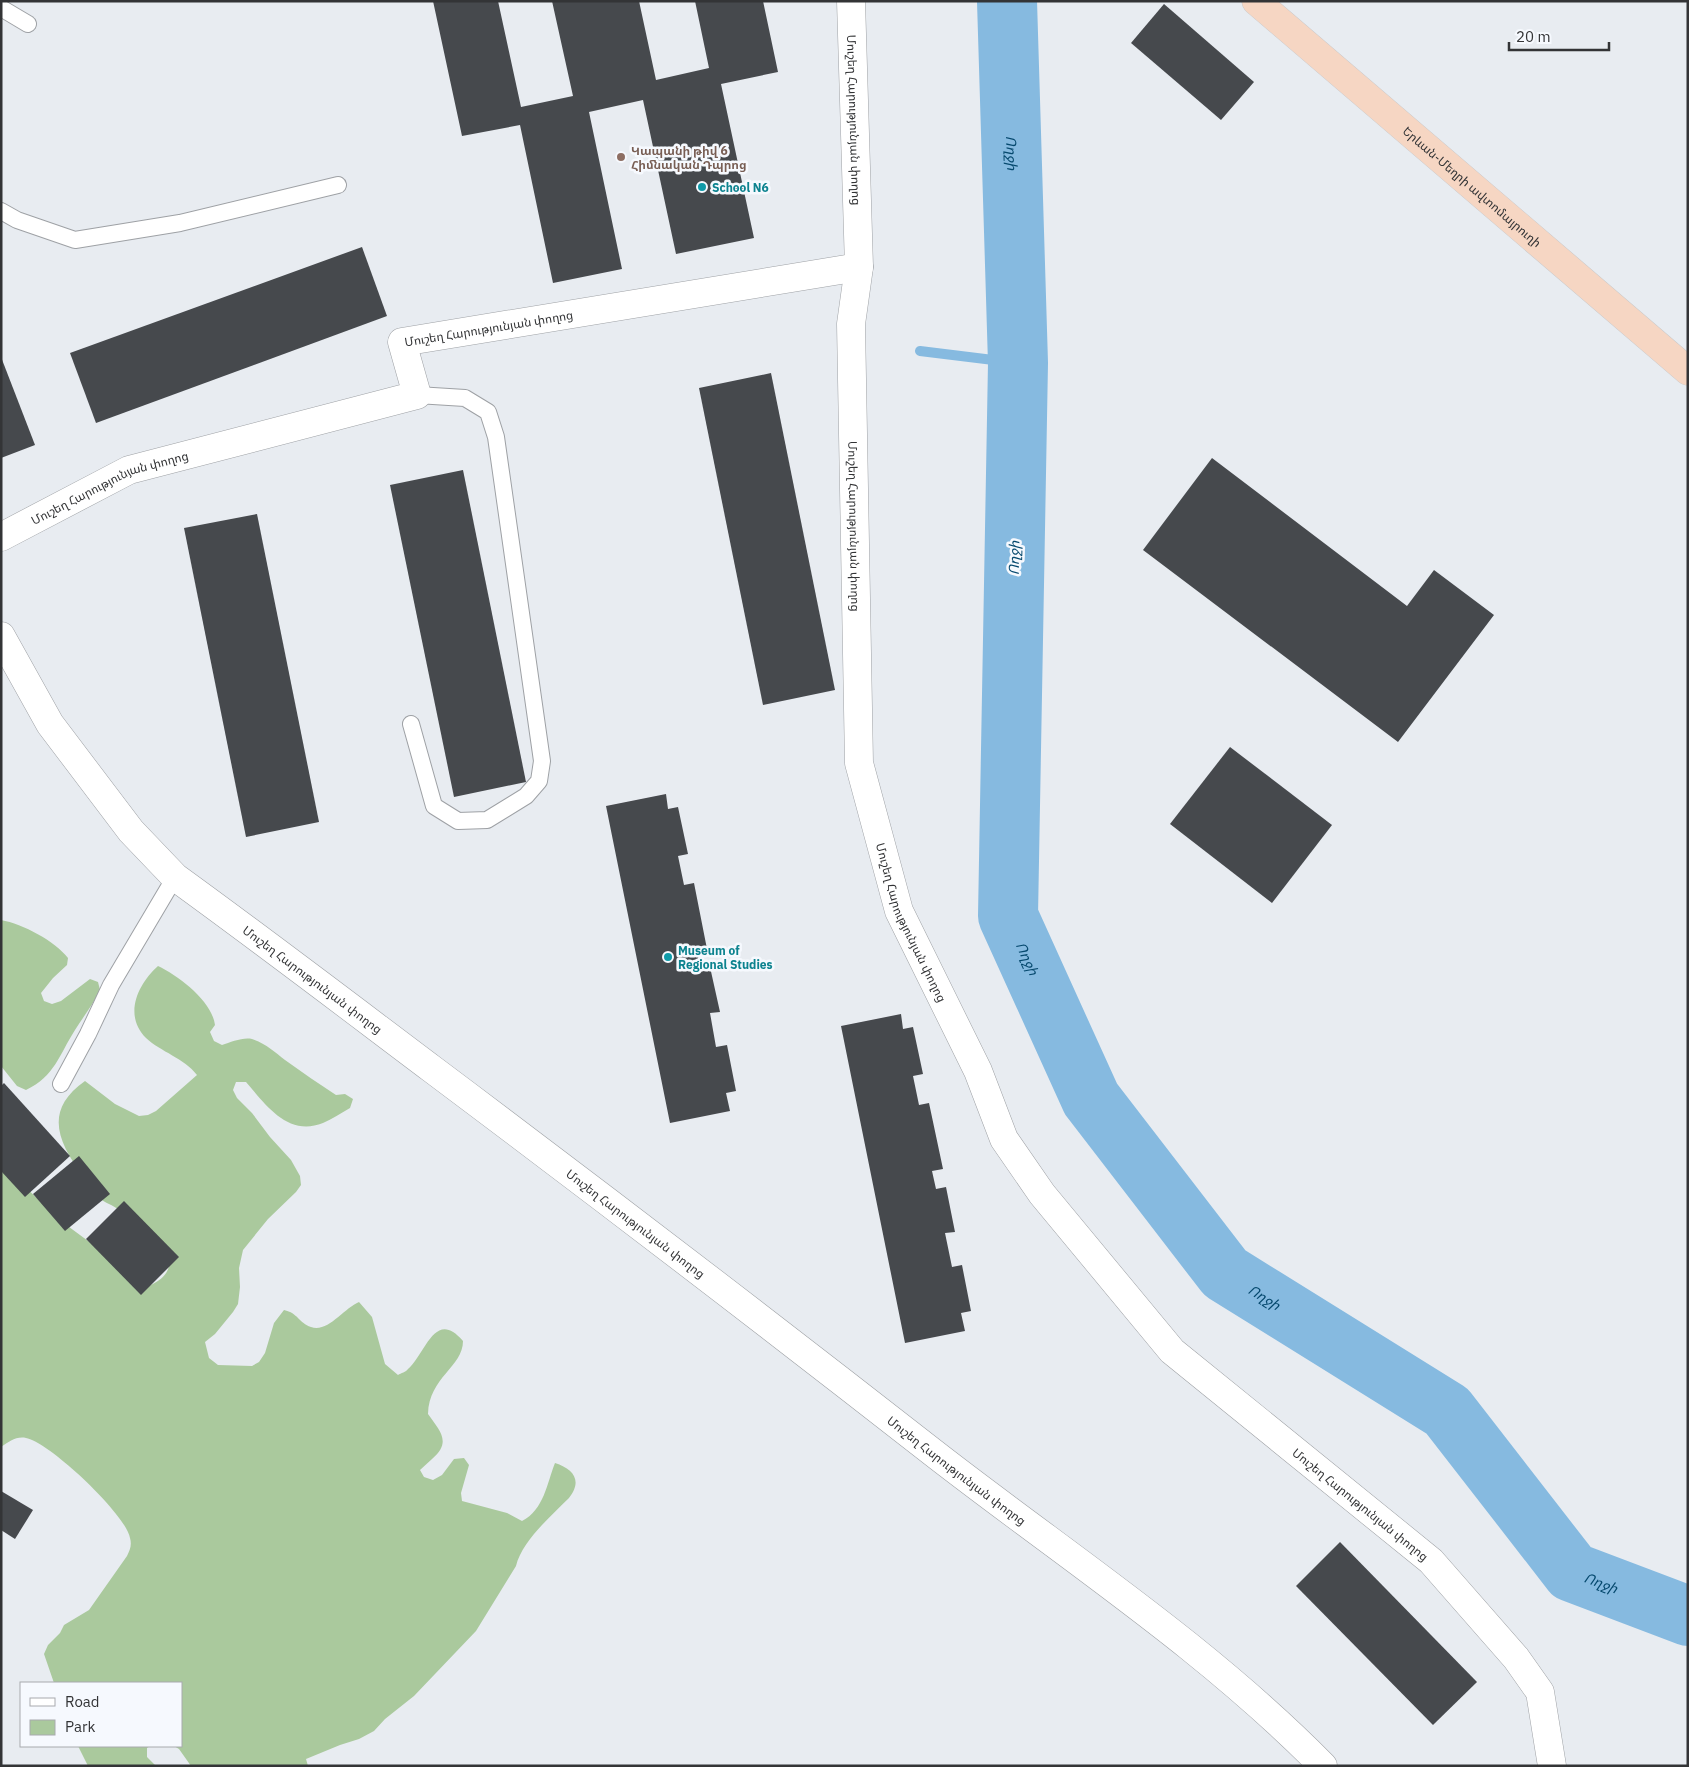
<svg xmlns="http://www.w3.org/2000/svg" width="1689" height="1767" viewBox="0 0 1689 1767" font-family="'IBM Plex Sans','Noto Sans Armenian',sans-serif">
	<rect width="100%" height="100%" fill="#e8ecf1"/>
	<!-- green -->
	<g fill="#aac99d">
		<path d="M1,920C23,924 55,941 68,958L67,965L53,978L41,993L44,1001L52,1004L61,1001L90,979L98,982L100,990C93,1005 83,1017 75,1030C59,1055 55,1076 26,1090L17,1086L1,1066Z"/>
		<path d="M158,966C179,976 212,1001 215,1025L210,1032L214,1041L222,1045C231,1042 243,1037 252,1039C265,1043 275,1052 285,1060C302,1072 319,1084 336,1095L345,1094L353,1099L350,1108C341,1113 332,1119 323,1123C288,1137 266,1105 246,1082H236L233,1090L237,1098L252,1113L270,1137L291,1160L300,1176L301,1185L296,1192L268,1219L243,1250L239,1268L240,1287L238,1304L233,1312L215,1334L205,1342L209,1358L218,1365L252,1366L259,1362L265,1353L274,1323L284,1310C298,1313 299,1323 311,1327C328,1333 344,1308 359,1302L372,1317L385,1364L398,1375C401,1373 406,1372 408,1369C426,1353 435,1308 463,1341C463,1367 429,1377 428,1414C440,1431 452,1442 432,1459C428,1463 424,1466 420,1470L424,1477L433,1480L442,1475L454,1459L464,1458L469,1465L461,1493L462,1501L507,1513L522,1521C544,1510 547,1483 555,1463C573,1469 583,1480 569,1498C551,1516 522,1541 516,1566L476,1631L414,1696L385,1719L374,1731L359,1739L340,1745L306,1759L308,1766H191L179,1749L174,1746H181V1683H54L44,1654L48,1645L60,1633L64,1625L89,1610L127,1556C130,1550 132,1545 130,1538C126,1514 49,1442 26,1438C16,1436 9,1442 1,1447V1164L61,1221L149,1286C163,1279 170,1273 170,1257C153,1242 137,1223 119,1210C113,1205 105,1203 99,1198C93,1192 88,1183 83,1176C57,1141 44,1110 85,1081L115,1104L139,1116L148,1115L156,1111L197,1075C184,1058 161,1052 146,1038C123,1015 138,984 158,966Z"/>
		<polygon points="78,1746 150,1746 147,1748 147,1757 156,1766 88,1766"/>
	</g>
	<g fill="none" stroke-linecap="round" stroke-linejoin="round">
		<!-- stream -->
		<polyline stroke="#86bae0" stroke-width="10" points="920,351 1018,363"/>
		<!-- river -->
		<path stroke="#86bae0" stroke-width="60" id="s1" d="M1007,1L1018,363L1008,916L1091,1099L1225,1273L1447,1411L1572,1572L1688,1616"/>
	</g>
	<!-- building -->
	<g fill="#46494d">
		<polygon points="433,1 498,1 521,107 573,96 552,1 639,1 656,80 709,68 695,1 763,1 778,72 721,84 754,238 676,254 643,100 589,112 622,269 553,283 520,125 462,136"/>
		<polygon points="1164,4 1254,82 1221,120 1131,43"/>
		<polygon points="362,247 387,316 96,423 70,353"/>
		<polygon points="1,357 35,445 1,458"/>
		<polygon points="771,373 835,690 763,705 699,388"/>
		<polygon points="1212,458 1407,606 1434,570 1494,615 1398,742 1143,550"/>
		<polygon points="463,470 526,782 454,797 390,485"/>
		<polygon points="257,514 319,822 246,837 184,528"/>
		<polygon points="1230,747 1332,825 1272,903 1170,824"/>
		<polygon points="666,794 668,809 678,807 688,854 678,856 684,885 694,883 707,949 697,951 701,969 710,967 720,1012 710,1013 716,1047 727,1045 736,1091 726,1093 730,1111 670,1123 606,806"/>
		<polygon points="901,1014 903,1029 913,1027 923,1074 913,1076 919,1105 929,1103 943,1169 932,1171 936,1189 946,1187 955,1232 945,1233 952,1267 962,1265 971,1311 961,1313 965,1331 905,1343 841,1026"/>
		<polygon points="4,1083 70,1156 25,1197 1,1171 1,1086"/>
		<polygon points="79,1156 110,1194 65,1231 33,1194"/>
		<polygon points="124,1201 179,1257 141,1295 86,1239"/>
		<polygon points="1,1491 33,1510 15,1539 1,1530"/>
		<polygon points="1340,1542 1477,1682 1433,1725 1296,1586"/>
	</g>
	<g fill="none" stroke-linecap="round" stroke-linejoin="round">
		<defs>
			<g id="service">
				<polyline points="1,8 28,24"/>
				<polyline points="1,211 17,220 75,240 180,223 338,185"/>
				<polyline points="411,724 434,806 458,821 487,820 526,796 539,781 542,761 496,437 488,412 465,398 417,395"/>
				<polyline points="61,1084 88,1034 111,985 175,877"/>
			</g>
			<g id="minor">
				<path id="s2" d="M851,1L859,267L851,324L859,763L899,911L978,1071L1004,1139L1042,1194L1172,1351L1431,1561L1516,1658L1540,1692L1552,1766"/>
				<path id="s3" d="M1,537L129,470L417,395L402,342L859,267"/>
				<path id="s4" d="M1,636L50,724L131,831L175,877C262,940 347,1005 432,1069C600,1195 766,1322 931,1451C1063,1554 1205,1646 1323,1766"/>
			</g>
			<g id="trunk">
				<path id="s5" d="M1256,1L1688,371"/>
			</g>
		</defs>
		<!-- service casing -->
		<use href="#service" stroke="#9ea1a5" stroke-width="18"/>
		<!-- minor casing -->
		<use href="#minor" stroke="#9ea1a5" stroke-width="29"/>
		<!-- trunk casing -->
		<use href="#trunk" stroke="#cacacb" stroke-width="29"/>
		<!-- service -->
		<use href="#service" stroke="#fff" stroke-width="16"/>
		<!-- minor -->
		<use href="#minor" stroke="#fff" stroke-width="28"/>
		<!-- trunk -->
		<use href="#trunk" stroke="#f6d6c3" stroke-width="28"/>
	</g>
	<!-- markers -->
	<circle fill="#8d6e63" stroke="#f6f9fe" stroke-width="2" cx="621" cy="157" r="5"/>
	<g fill="#0f9aa8" stroke="#f6f9fe" stroke-width="2">
		<circle cx="702" cy="187" r="5"/>
		<circle cx="668" cy="957" r="5"/>
	</g>
	<g text-anchor="middle" dominant-baseline="central" stroke-width="5" stroke-linejoin="round" paint-order="stroke">
		<!-- street labels -->
		<g font-size="12" fill="#333436" stroke="#f6f9fe">
			<text stroke="none"><textPath href="#s2" startOffset="119">Մուշեղ Հարությունյան փողոց</textPath></text>
			<text stroke="none"><textPath href="#s5" startOffset="285">Երևան-Մեղրի ավտոմայրուղի</textPath></text>
			<text stroke="none"><textPath href="#s3" startOffset="585">Մուշեղ Հարությունյան փողոց</textPath></text>
			<text stroke="none"><textPath href="#s3" startOffset="120">Մուշեղ Հարությունյան փողոց</textPath></text>
			<text stroke="none"><textPath href="#s2" startOffset="526">Մուշեղ Հարությունյան փողոց</textPath></text>
			<text stroke="none"><textPath href="#s2" startOffset="931">Մուշեղ Հարությունյան փողոց</textPath></text>
			<text stroke="none"><textPath href="#s4" startOffset="470">Մուշեղ Հարությունյան փողոց</textPath></text>
			<text stroke="none"><textPath href="#s4" startOffset="875">Մուշեղ Հարությունյան փողոց</textPath></text>
			<text stroke="none"><textPath href="#s4" startOffset="1280">Մուշեղ Հարությունյան փողոց</textPath></text>
			<text stroke="none"><textPath href="#s2" startOffset="1681">Մուշեղ Հարությունյան փողոց</textPath></text>
		</g>
		<!-- education labels -->
		<g font-size="12" font-weight="bold" fill="#785e54" stroke="#f6f9fe" text-anchor="start">
			<text x="631" y="150">Կապանի թիվ 6<tspan x="631" dy="14">Հիմնական Դպրոց</tspan></text>
		</g>
		<!-- culture labels -->
		<g font-size="12" font-weight="bold" fill="#0d838f" stroke="#f6f9fe" text-anchor="start">
			<text x="712" y="187">School N6</text>
			<text x="678" y="950">Museum of<tspan x="678" dy="14">Regional Studies</tspan></text>
		</g>
		<!-- water labels -->
		<g font-size="14" font-style="italic" fill="#06496e" stroke="#f6f9fe">
			<text stroke="none"><textPath href="#s1" startOffset="152">Ողջի</textPath></text>
			<text transform="translate(1014 558) rotate(-89)">Ողջի</text>
			<text stroke="none"><textPath href="#s1" startOffset="962">Ողջի</textPath></text>
			<text stroke="none"><textPath href="#s1" startOffset="1382">Ողջի</textPath></text>
			<text stroke="none"><textPath href="#s1" startOffset="1832">Ողջի</textPath></text>
		</g>
	</g>
	<!-- border -->
	<rect width="1689" height="1767" fill="none" stroke="#333436" stroke-width="5"/>
	<!-- legend -->
	<rect x="20" y="1682" width="162" height="65" fill="#f6f9fe" stroke="#a8aaae"/>
	<rect x="30" y="1698" width="25" height="8" fill="#ffffff" stroke="#a8aaae"/>
	<text x="65" y="1707" font-size="15" fill="#333436">Road</text>
	<rect x="30" y="1720" width="25" height="15" fill="#aac99d" stroke="#a8aaae"/>
	<text x="65" y="1732" font-size="15" fill="#333436">Park</text>
	<!-- scale -->
	<path d="M1509 42v8h100v-8" fill="none" stroke="#333436" stroke-width="2.5"/>
	<text x="1516" y="42" font-size="15" fill="#333436" stroke="#f6f9fe" stroke-width="4" paint-order="stroke">20 m</text>
</svg>
